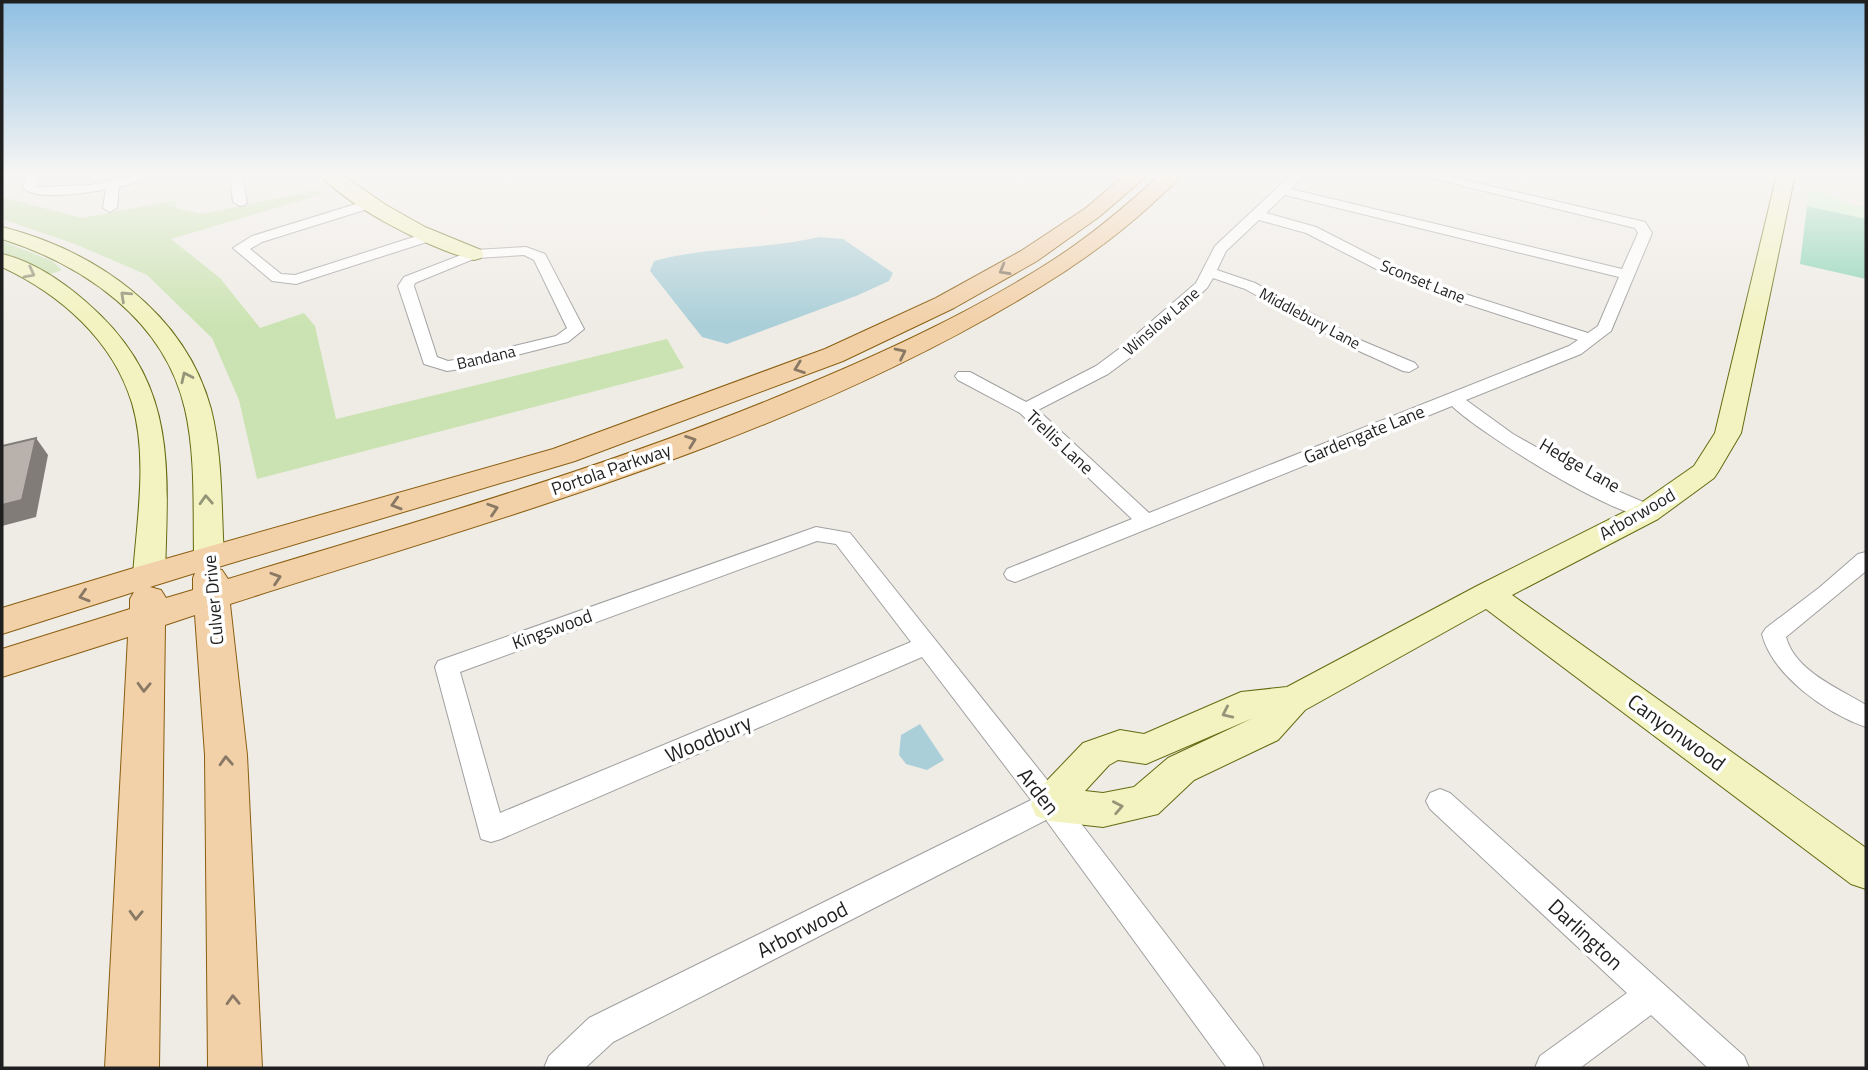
<svg xmlns="http://www.w3.org/2000/svg" width="1868" height="1070" viewBox="0 0 1868 1070" font-family="'Titillium Web',sans-serif">
	<rect width="100%" height="100%" fill="#efece6"/>
	<!-- grass -->
	<g fill="#cbe3b2">
		<polygon points="315,190 323,194 171,239 220,278 260,328 304,313 315,326 336,419 667,339 684,368 257,479 239,400 212,338 147,275 75,244 2,219 2,197 82,218 176,200 176,208 202,214"/>
		<polygon points="2,241 52,261 62,270 51,274 2,252"/>
	</g>
	<!-- park -->
	<polygon fill="#c8f4cb" points="1809,192 1825,192 1856,207 1866,206 1866,219 1807,206"/>
	<!-- pitch -->
	<polygon fill="#8dd5b7" points="1807,206 1866,219 1866,279 1800,264"/>
	<!-- water -->
	<g fill="#abcfd8">
		<path d="M819,237L843,239L893,273L889,281L856,296L727,344L702,337L650,271L654,261C708,246 764,250 819,237Z"/>
		<polygon points="920,724 944,760 927,770 906,764 899,755 901,735"/>
	</g>
	<g fill="none" stroke-linecap="round" stroke-linejoin="round">
		<defs>
			<g id="street">
				<path d="M27,174H39L36,187L90,185L141,174H167L119,187L117,208L110,212L103,208L106,189C88,193 36,201 23,188Z"/>
				<polygon points="230,174 242,174 247,202 245,205 240,206 233,202"/>
				<path d="M1292,174H1306L1291,189L1622,269L1638,233L1635,228L1415,174H1439L1645,222L1652,233L1611,331L1581,354L1466,400L1513,434L1601,484L1655,507L1658,512L1655,517C1624,525 1477,431 1452,406L1023,579L1015,582L1007,579L1004,574L1007,569L1132,519L1020,413L958,380L955,376L958,372H970L1026,402L1096,366L1123,346L1196,283L1215,246ZM1285,195L1619,277L1598,326L1588,333L1446,288L1400,270L1316,227L1266,213ZM1259,220L1306,233L1390,276L1436,294L1578,340L1569,346L1149,513L1038,410L1108,374L1135,354L1207,288L1213,278L1245,289L1348,346L1403,371L1409,372L1418,367L1415,363L1360,340L1255,283L1217,270L1226,251Z"/>
				<polygon points="372,199 379,203 377,206 262,242 250,249 281,274 295,275 423,234 433,234 435,237 433,240 296,284 272,281 233,248 252,236"/>
				<path d="M526,247L545,254L584,329L568,342L461,369L447,371L424,364L398,286L404,277L474,250ZM524,255L534,260L567,328L556,336L461,359L448,361L437,357L414,286L415,283L476,258Z"/>
				<path d="M816,527L850,533L1060,796L1259,1056L1264,1068H1227L1046,820L613,1042L585,1068H544L549,1056L589,1018L1031,800L922,657L501,839L491,842L481,839L435,667L438,661ZM817,541L836,544L911,642L500,813L460,672Z"/>
				<path d="M1866,552V571L1786,637C1795,671 1838,688 1866,705V727C1827,714 1772,675 1762,634L1766,628L1820,587L1858,554Z"/>
				<polygon points="1440,789 1450,793 1744,1056 1749,1068 1708,1068 1651,1015 1580,1068 1535,1068 1540,1056 1627,993 1430,809 1426,801 1430,793"/>
			</g>
			<g id="secondary">
				<path d="M320,174H341L386,205L425,227L481,250L484,254L481,258L474,260C433,250 347,207 320,174Z"/>
				<path d="M1777,174H1795L1741,433L1718,472L1714,478L1658,519L1512,595L1866,848V889L1851,884L1486,609L1305,710L1278,740L1194,780L1158,814L1103,827L1050,821L1036,816L1031,804L1036,792L1083,743L1120,730L1144,734L1241,692L1287,687L1477,586L1638,505L1694,466L1715,433ZM1253,718L1168,758L1134,787L1103,793L1085,791L1109,765L1118,760L1146,764Z"/>
				<path d="M2,227C94,250 185,312 211,409C223,457 221,508 224,558L220,565L209,568L198,565L194,558C193,509 196,457 185,409C165,320 84,265 2,239Z"/>
				<path d="M2,254C32,261 62,281 85,301C178,381 168,463 165,575L160,583L149,586L138,583L133,575C137,520 148,457 132,403C113,340 60,294 2,267Z"/>
			</g>
			<path id="primary" d="M1126,174H1149L1100,216L1037,261L954,308L843,361L575,461L215,568L222,570L228,579C415,522 603,469 784,394C877,356 969,314 1053,260C1092,235 1127,205 1161,174H1183C1174,185 1162,194 1152,204C1117,236 1078,264 1037,289C790,440 504,516 230,604L247,755L262,1068H208L205,755L195,615L165,625L159,1068H105L128,637L2,677V649L130,609V599L134,592L2,634V608L137,567L553,449L825,349L936,298L1021,251L1086,208ZM195,573L193,578V590L166,598L161,590L150,587Z"/>
		</defs>
		<!-- street casing -->
		<use href="#street" stroke="#a0a0a0" stroke-width="2"/>
		<!-- secondary casing -->
		<use href="#secondary" stroke="#646b11" stroke-width="2"/>
		<!-- primary casing -->
		<use href="#primary" stroke="#8a5e10" stroke-width="2"/>
		<!-- street -->
		<use href="#street" fill="#fff" fill-rule="evenodd"/>
		<!-- secondary -->
		<use href="#secondary" fill="#f2f3c0" fill-rule="evenodd"/>
		<!-- primary -->
		<use href="#primary" fill="#f2d0a8" fill-rule="evenodd"/>
	</g>
	<!-- shaded-wall -->
	<polygon fill="#817c78" points="36,438 48,455 36,517 2,526 2,505"/>
	<!-- building -->
	<polygon fill="#b8b1ac" stroke="#817c78" stroke-width="2" points="36,438 22,500 2,505 2,446"/>
	<!-- one-way arrows -->
	<defs><path id="oneway-chevron" d="M-2-3.5L2.5 0L-2 3.5" fill="none" stroke-width="1.6" stroke-linecap="round" stroke-linejoin="round" transform="scale(1.75)"/></defs>
	<g stroke="#887864">
		<use href="#oneway-chevron" transform="translate(1004 270) rotate(150)"/>
		<use href="#oneway-chevron" transform="translate(901 353) rotate(-26)"/>
		<use href="#oneway-chevron" transform="translate(799 368) rotate(160)"/>
		<use href="#oneway-chevron" transform="translate(691 441) rotate(-20)"/>
		<use href="#oneway-chevron" transform="translate(396 504) rotate(164)"/>
		<use href="#oneway-chevron" transform="translate(493 509) rotate(-18)"/>
		<use href="#oneway-chevron" transform="translate(276 578) rotate(-18)"/>
		<use href="#oneway-chevron" transform="translate(84 596) rotate(163)"/>
		<use href="#oneway-chevron" transform="translate(144 687) rotate(92)"/>
		<use href="#oneway-chevron" transform="translate(226 761) rotate(-93)"/>
		<use href="#oneway-chevron" transform="translate(136 915) rotate(92)"/>
		<use href="#oneway-chevron" transform="translate(233 1000) rotate(-92)"/>
	</g>
	<g stroke="#939478">
		<use href="#oneway-chevron" transform="translate(30 273) rotate(28)"/>
		<use href="#oneway-chevron" transform="translate(125 296) rotate(-137)"/>
		<use href="#oneway-chevron" transform="translate(186 377) rotate(-115)"/>
		<use href="#oneway-chevron" transform="translate(206 500) rotate(-93)"/>
		<use href="#oneway-chevron" transform="translate(1227 713) rotate(155)"/>
		<use href="#oneway-chevron" transform="translate(1118 807) rotate(-11)"/>
	</g>
	<!-- sky -->
	<linearGradient id="sky" x2="0" y2="1"><stop stop-color="#8fbfe2"/><stop offset="0.54" stop-color="#f8f6f4"/><stop offset="1" stop-color="#f8f6f4" stop-opacity="0"/></linearGradient>
	<rect width="1868" height="324" fill="url(#sky)"/>
	<g text-anchor="middle" dominant-baseline="central" stroke-width="7" stroke-linejoin="round" paint-order="stroke">
		<!-- far-street labels -->
		<g font-size="16" fill="#1f1f1f" stroke="#fff">
			<text transform="translate(1423 281) rotate(22)">Sconset Lane</text>
			<text transform="translate(1310 318) rotate(28)">Middlebury Lane</text>
			<text transform="translate(1161 321) rotate(-41)">Winslow Lane</text>
			<text transform="translate(486 357) rotate(-13)">Bandana</text>
		</g>
		<!-- street labels -->
		<g font-size="18" fill="#1f1f1f" stroke="#fff">
			<text transform="translate(1364 434) rotate(-22)">Gardengate Lane</text>
			<text transform="translate(1060 442) rotate(43)">Trellis Lane</text>
			<text transform="translate(1580 465) rotate(30)">Hedge Lane</text>
			<text transform="translate(611 469) rotate(-19)">Portola Parkway</text>
			<text transform="translate(1637 514) rotate(-30)">Arborwood</text>
			<text transform="translate(213 600) rotate(-95)">Culver Drive</text>
			<text transform="translate(552 629) rotate(-20)">Kingswood</text>
		</g>
		<!-- near-street labels -->
		<g font-size="21" fill="#1f1f1f" stroke="#fff">
			<text transform="translate(1677 732) rotate(36)">Canyonwood</text>
			<text transform="translate(708 738) rotate(-23)">Woodbury</text>
			<text transform="translate(1039 791) rotate(52)">Arden</text>
			<text transform="translate(802 929) rotate(-27)">Arborwood</text>
			<text transform="translate(1586 934) rotate(43)">Darlington</text>
		</g>
	</g>
	<!-- border -->
	<rect width="1868" height="1070" fill="none" stroke="#1f1f1f" stroke-width="7"/>
</svg>
